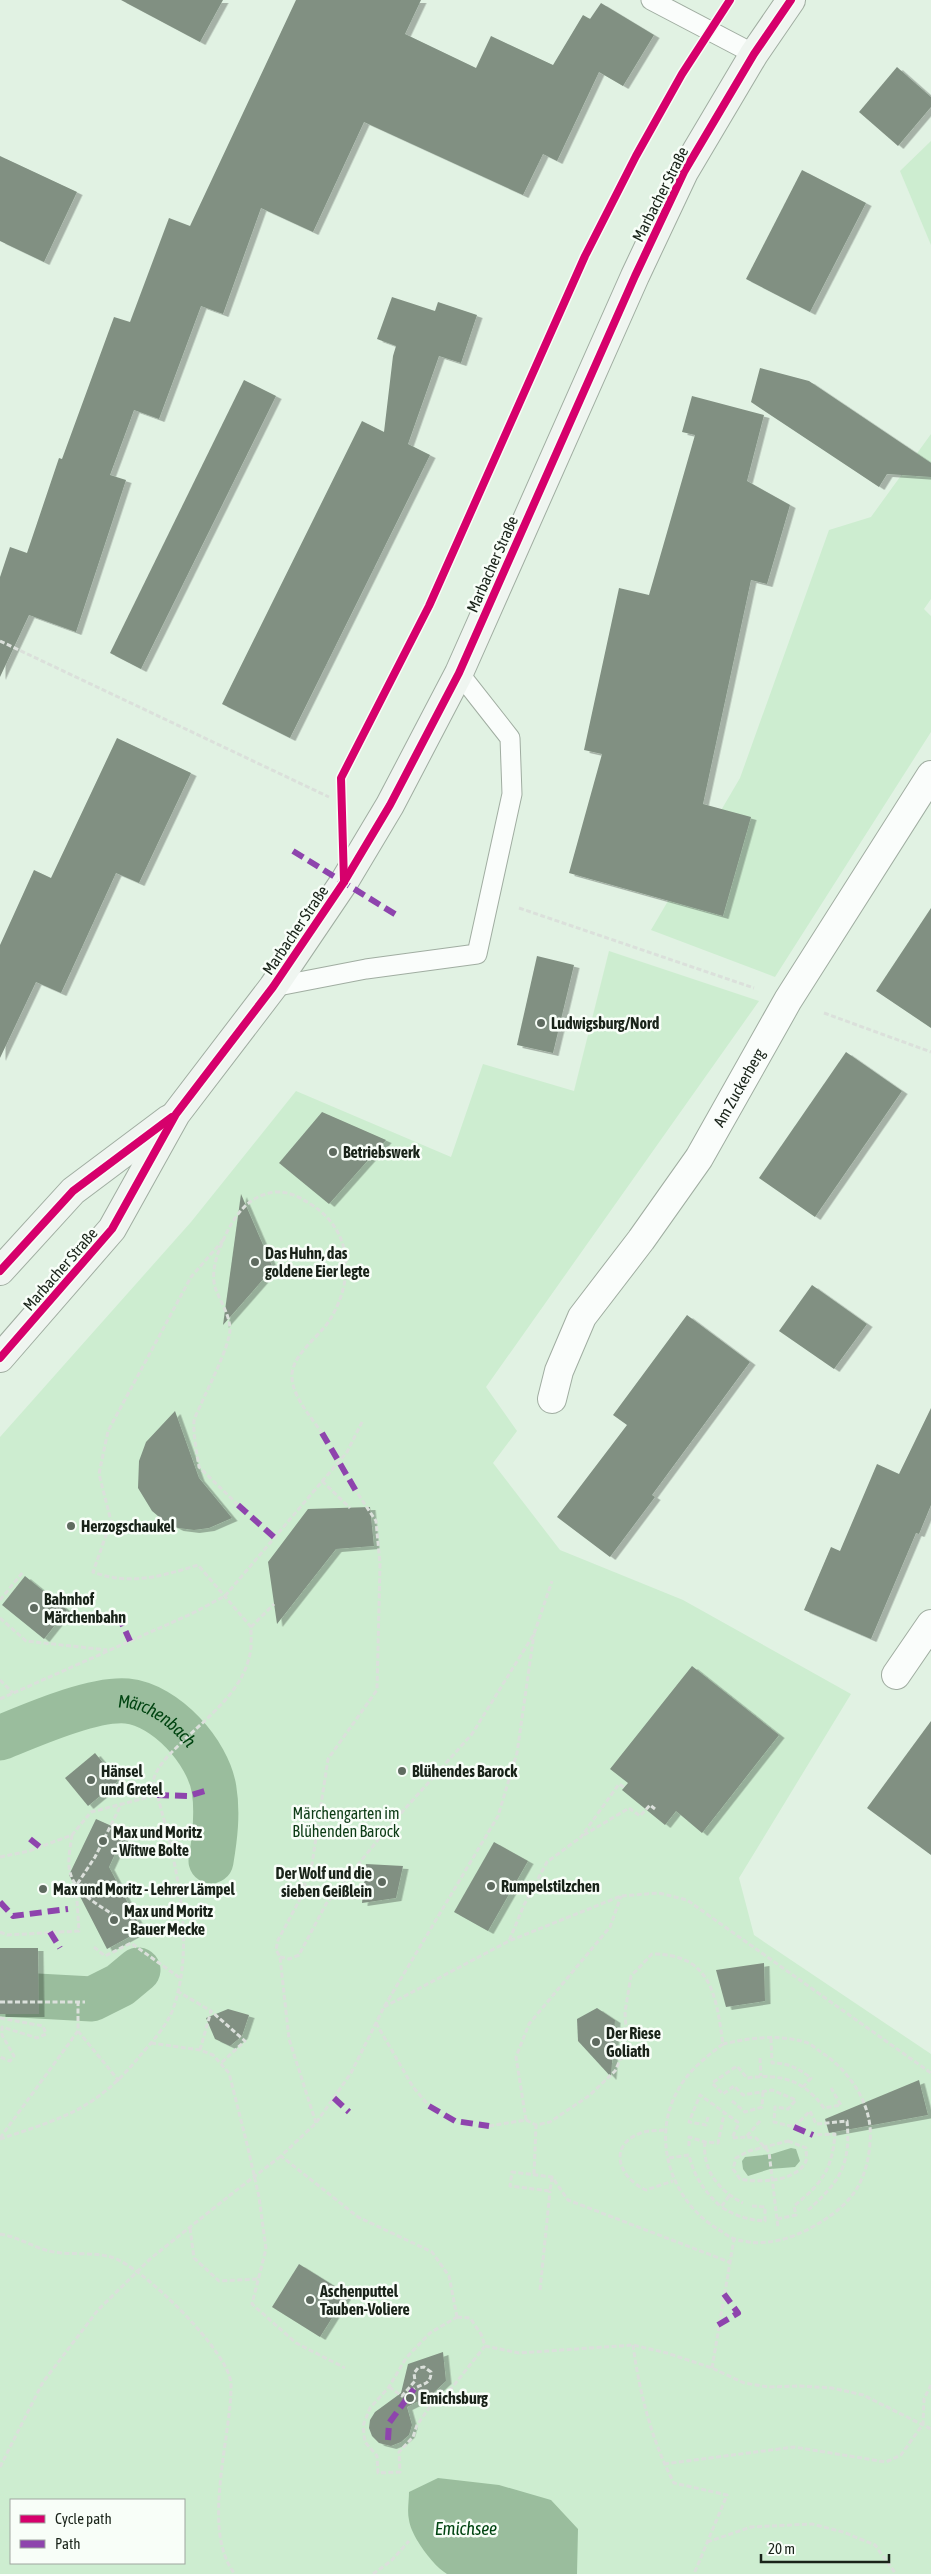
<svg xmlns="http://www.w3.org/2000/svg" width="931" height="2574" viewBox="0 0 931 2574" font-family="'Asap Condensed',sans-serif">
	<defs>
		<filter id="shadow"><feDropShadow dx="5.5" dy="3" stdDeviation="0" flood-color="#0004"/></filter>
	</defs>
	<rect width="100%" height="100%" fill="#e1f2e3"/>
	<!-- green -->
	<g fill="#cdedd0" fill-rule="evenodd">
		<polygon points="931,141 931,245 900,171"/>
		<polygon points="931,434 931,599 924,609 931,616 931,732 775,977 651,930 740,778 829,530 871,517"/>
		<path d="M609,951L759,1001L486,1387L517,1431L493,1463L560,1550L683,1600L851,1694L739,1878L754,1935L931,2054V2574H0V1437L191,1222L296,1091L451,1157L483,1064L574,1091ZM11,2500H184V2563H11Z"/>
	</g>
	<!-- water -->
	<g fill="#9abd9d">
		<polygon points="791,2148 796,2149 800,2161 795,2167 770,2169 748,2176 743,2169 742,2161 745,2157 772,2154"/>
		<path d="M438,2478L499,2485L551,2500L578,2529L577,2574H447C433,2566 411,2536 409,2520C407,2511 409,2501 409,2492Z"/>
	</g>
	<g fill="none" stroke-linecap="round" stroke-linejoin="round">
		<!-- canal -->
		<g stroke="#9abd9d" stroke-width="45">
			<path id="s1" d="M0,1738C32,1725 93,1698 127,1701C166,1705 208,1752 214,1789C218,1813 215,1837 211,1861"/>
			<polyline points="0,1994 92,1999 120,1985 138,1970"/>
		</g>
	</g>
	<!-- building -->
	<g fill="#819082" filter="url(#shadow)">
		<polygon points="121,0 223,0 200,42"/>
		<polygon points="296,0 421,0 405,34 476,68 491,36 553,65 583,15 590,19 601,3 654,35 623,86 599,72 557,161 543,154 523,195 364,122 313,232 261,208 223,314 201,306 159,419 134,410 110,475 126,480 76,632 29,615 0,677 0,577 10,547 27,553 59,458 62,459 114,317 130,322 169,218 190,226"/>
		<polygon points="897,67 931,97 931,107 898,146 859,112"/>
		<polygon points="0,156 77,192 44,262 0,241"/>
		<polygon points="802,170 866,203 810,312 746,279"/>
		<polygon points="392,297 435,311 438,302 477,315 461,363 439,356 408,444 430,455 290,738 222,704 362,421 384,432 393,356 396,346 377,339"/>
		<polygon points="760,368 809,381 931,463 931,477 887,474 879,487 751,402"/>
		<polygon points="244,380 276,396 141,669 110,653"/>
		<polygon points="692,396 764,415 747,481 790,505 767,584 751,580 703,804 751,817 723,916 569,873 602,754 584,750 619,588 649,595 695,435 682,432"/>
		<polygon points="117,738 191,773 139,883 116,873 61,993 36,982 0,1058 0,945 34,870 51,878"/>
		<polygon points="931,908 931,1028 876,991"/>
		<polygon points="537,956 574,965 553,1053 517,1045"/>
		<polygon points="846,1052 902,1091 815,1217 759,1178"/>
		<polygon points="322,1112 386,1140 329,1204 279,1163"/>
		<polygon points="241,1194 273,1268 223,1325"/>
		<polygon points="812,1285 867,1324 834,1369 779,1331"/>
		<polygon points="687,1315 750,1362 652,1495 655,1497 610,1557 557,1517 627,1425 613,1415"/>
		<polygon points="931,1408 931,1505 919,1534 916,1533 871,1639 804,1610 831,1547 840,1551 877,1464 899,1474"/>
		<polygon points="175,1411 199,1478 232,1518 209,1528 194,1530 178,1528 164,1521 152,1511 138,1488 139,1461 146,1442"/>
		<polygon points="370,1507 374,1546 336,1549 277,1624 268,1562 308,1509"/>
		<polygon points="25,1576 67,1610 44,1639 2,1605"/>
		<polygon points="692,1666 779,1735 702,1833 676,1811 665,1825 622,1790 628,1783 610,1769"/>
		<polygon points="931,1721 931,1855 867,1808"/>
		<polygon points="95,1753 118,1781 88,1806 65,1778"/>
		<polygon points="96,1819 125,1832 109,1867 142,1930 107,1949 69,1875"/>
		<polygon points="494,1842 528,1861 488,1931 454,1912"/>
		<polygon points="366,1864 403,1866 396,1898 362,1903"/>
		<polygon points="0,1948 38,1948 39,2014 0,2014"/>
		<polygon points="764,1963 765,2001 726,2007 716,1970"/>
		<polygon points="597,2008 615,2020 611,2077 578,2041 577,2019"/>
		<polygon points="228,2009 249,2015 242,2036 230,2046 215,2039 206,2018"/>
		<polygon points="919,2080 928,2115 829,2133 825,2119"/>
		<polygon points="299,2264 347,2294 320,2337 272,2307"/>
		<polygon points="443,2352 446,2381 431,2395 407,2407 412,2425 409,2435 401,2442 391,2446 379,2443 372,2436 369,2428 370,2420 375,2412 401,2393 408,2364"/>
	</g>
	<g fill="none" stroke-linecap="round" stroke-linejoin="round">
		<defs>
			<g id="lane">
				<polyline points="651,0 754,54"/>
				<polyline points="273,987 366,969 477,954 512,794 510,738 459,673"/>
			</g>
			<g id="street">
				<path id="s2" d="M552,1399L559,1371L582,1317L641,1240L699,1158L788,1000L931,775"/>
				<polyline points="896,1675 931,1624"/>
			</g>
			<g id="secondary">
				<polyline points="0,1271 73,1191 169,1119"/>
				<polyline points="0,1358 112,1229 176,1114 273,987 344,882 390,805 459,673 635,276 684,172 754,54 791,0"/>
			</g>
		</defs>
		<!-- lane casing -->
		<use href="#lane" stroke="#a0ada1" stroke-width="21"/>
		<!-- street casing -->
		<use href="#street" stroke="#a0ada1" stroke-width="30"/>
		<!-- secondary casing -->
		<use href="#secondary" stroke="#a0ada1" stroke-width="30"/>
		<!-- path -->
		<g stroke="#dbe0db" stroke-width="3" stroke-dasharray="5 2.5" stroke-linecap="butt">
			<polyline points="0,641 329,797"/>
			<polyline points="519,908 754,988"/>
			<polyline points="824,1013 931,1052"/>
			<polyline points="322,1481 350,1508"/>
			<path d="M238,1505L199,1467C197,1453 193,1436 194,1421C195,1416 199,1409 201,1404C209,1386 229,1347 230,1330C230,1316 221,1302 216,1290C209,1271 219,1249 227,1232C236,1215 246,1200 266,1194C283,1188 298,1196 312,1205C354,1232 354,1282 329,1321C318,1338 295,1352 292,1373C290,1394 311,1417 322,1433"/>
			<polyline points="0,1600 23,1572"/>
			<polyline points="0,1618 26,1641 107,1650"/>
			<polyline points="251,1627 274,1604"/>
			<polyline points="0,1680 13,1693"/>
			<polyline points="0,1699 191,1614 225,1596 347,1452 363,1420"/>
			<polyline points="624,1787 619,1784 581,1837 547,1862 524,1905 509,1941 621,1896 659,1893 687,1900 931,2073"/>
			<path d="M72,1835C71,1844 68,1856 69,1866C71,1890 94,1902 112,1914"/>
			<polyline points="584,1835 629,1808 640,1816 650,1805 655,1809"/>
			<polyline points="0,1857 29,1851 72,1835 91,1812 157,1795"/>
			<polyline points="0,1932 7,1935 79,1931 76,1886 95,1857 122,1803"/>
			<polyline points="94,1947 105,1956 131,1943 180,1978"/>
			<polyline points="280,1957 289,1959 299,1955 326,1904 386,1830 472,1734 534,1634 552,1581"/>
			<polyline points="177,1991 211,2011"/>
			<polyline points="0,2002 85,2002"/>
			<polyline points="384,2007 509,1941"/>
			<polyline points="0,2018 43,2026 46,2034 37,2038 2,2027 2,2035 14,2056 10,2061 0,2057"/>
			<polyline points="376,2023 413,2087 429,2106"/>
			<polyline points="78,2031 119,2081"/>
			<path d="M771,2038L772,2063C788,2063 798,2068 811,2078L803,2087"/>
			<polyline points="151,2043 200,2050 213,2055 229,2073 247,2144 259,2197 266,2249 252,2304 296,2343 345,2368"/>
			<polyline points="200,2050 211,2011 245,2041 221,2063"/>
			<polyline points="760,2058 761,2076"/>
			<polyline points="732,2101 745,2112 762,2107 763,2091"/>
			<polyline points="708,2117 706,2125 689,2122 700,2095 739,2123 732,2138 746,2137"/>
			<polyline points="526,2120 516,2057 529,2024 610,1927 621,1896"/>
			<polyline points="760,2121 746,2137 756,2138 769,2152 778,2228"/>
			<polyline points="316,2123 289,2039 280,1957 276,1950 278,1940 299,1901 312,1864 328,1759 377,1690 380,1564 376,1521 356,1491"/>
			<path d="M489,2126L526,2120L536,2125L550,2122L590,2095L615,2071L627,2045L625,2012L631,1976L652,1954C712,1954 716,1996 723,2044C706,2057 688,2071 678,2090C651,2137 670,2199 716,2228C722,2231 728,2237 735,2239C766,2249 798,2237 824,2220C854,2201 867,2179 870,2143C874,2106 850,2071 821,2052C816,2049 810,2043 805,2042C777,2034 750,2038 723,2044"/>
			<path d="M664,2130C658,2131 651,2130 644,2132C607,2143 617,2177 646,2190L673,2181"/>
			<polyline points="0,2138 78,2031 78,2002"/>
			<path d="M0,2139C21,2132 44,2125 64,2116C93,2104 119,2082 138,2058C150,2044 167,2026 173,2009C198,1940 173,1849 153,1781C158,1764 170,1754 182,1742C206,1719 241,1692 249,1658C252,1649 251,1637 251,1627L198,1565C163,1576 129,1586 93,1572L111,1521L99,1474L108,1431L191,1277L225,1238"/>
			<path d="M788,2141L806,2148C806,2152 807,2157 806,2161C797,2182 758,2183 740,2179L733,2169L736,2158L749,2151Z"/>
			<path d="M705,2142C702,2170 719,2191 743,2203"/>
			<polyline points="689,2146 689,2137 705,2142 718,2143 724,2114"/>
			<path d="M669,2158L689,2155C694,2177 705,2192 721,2207"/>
			<polyline points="534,2174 536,2125"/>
			<polyline points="552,2177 550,2191 510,2186 512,2172 552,2177 568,2200 729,2262"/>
			<path d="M729,2196L721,2207C736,2216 748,2220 765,2221V2207L752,2206"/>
			<path d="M808,2210C840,2182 851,2164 847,2121L816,2124L810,2111L794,2127L774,2122L775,2107L788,2109L796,2100L772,2090L743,2095L734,2086L723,2094L712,2083L737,2066L747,2078C780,2073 804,2080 824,2108L841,2105L831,2088"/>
			<path d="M777,2219L796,2215L794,2206C822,2183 832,2170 835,2134L813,2135"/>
			<polyline points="190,2228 194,2258 219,2281 258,2279"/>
			<path d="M0,2234C19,2237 36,2249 54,2252C72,2255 93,2252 111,2257C141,2265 230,2352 231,2384C232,2435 200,2531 235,2574"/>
			<polyline points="540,2290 550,2191"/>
			<polyline points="457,2317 449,2276 432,2252 358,2217 281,2156 316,2123 351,2073 384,2007 498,1816 517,1753 534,1634"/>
			<polygon points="457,2317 470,2318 481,2334 485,2346 443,2399 429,2408 417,2425 413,2437 399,2452 400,2472 378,2473 377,2456 365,2442 363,2426 370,2408 389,2387 406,2358 430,2333"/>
			<path d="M633,2345C639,2391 652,2442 674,2483L727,2495L694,2574"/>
			<polyline points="485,2346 519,2353 633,2345 667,2353 712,2368 744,2383 768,2387 800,2386 832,2388 863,2395 931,2429"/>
			<polyline points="712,2368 734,2239"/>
			<path d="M389,2387L402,2396L415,2381L414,2373L418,2368L424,2367L431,2372C431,2385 423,2383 414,2389"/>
			<polyline points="664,2464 794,2447 886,2462 901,2455 923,2424 924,2399 931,2385"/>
			<polyline points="0,2467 43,2382 98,2310 150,2259 229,2196"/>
			<polyline points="707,2542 751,2527 812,2524 843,2532 875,2545 896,2574"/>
			<polyline points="373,2574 391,2561 409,2541"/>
		</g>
		<!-- lane -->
		<use href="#lane" stroke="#fafdfb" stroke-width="19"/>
		<!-- street -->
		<use href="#street" stroke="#fafdfb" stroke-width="28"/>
		<!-- secondary -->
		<use href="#secondary" stroke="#eff5f0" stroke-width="28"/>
		<!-- path-bridge -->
		<polyline stroke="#dbe0db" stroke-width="3" stroke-dasharray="5 2.5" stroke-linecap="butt" points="229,2196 281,2156"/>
		<!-- quiet -->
		<g stroke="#8e44ad" stroke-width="6" stroke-dasharray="12 6" stroke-linecap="butt">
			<polyline points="293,851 398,916"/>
			<polyline points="322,1433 356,1491"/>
			<polyline points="238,1505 274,1537"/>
			<polyline points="118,1615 130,1641"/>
			<polyline points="157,1795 188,1796 205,1791"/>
			<polyline points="30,1839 40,1847"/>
			<polyline points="0,1902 13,1916 68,1909"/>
			<polyline points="50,1932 60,1948"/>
			<polyline points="334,2098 349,2112"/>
			<polyline points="429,2106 455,2121 489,2126"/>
			<polyline points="794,2127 813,2135"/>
			<polyline points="718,2325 738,2313 724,2294"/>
			<polyline points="388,2440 389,2423 414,2389"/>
		</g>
		<defs>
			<g id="cycleway">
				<polyline points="344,882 341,778 429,606 585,256 636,156 682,74 730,0"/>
				<polyline points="0,1271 73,1191 172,1117"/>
				<polyline points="0,1358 112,1229 176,1114 273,987 344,882 390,805 459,673 635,276 684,172 754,54 791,0"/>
			</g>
		</defs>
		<!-- cycleway casing -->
		<use href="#cycleway" stroke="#f8fef8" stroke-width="11"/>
		<!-- cycleway -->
		<use href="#cycleway" stroke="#d6006c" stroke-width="8"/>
	</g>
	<!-- markers -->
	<g fill="#5f6b60" stroke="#f8fef8" stroke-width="2">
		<circle cx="541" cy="1023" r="5"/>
		<circle cx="333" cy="1152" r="5"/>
		<circle cx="255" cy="1262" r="5"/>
		<circle cx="71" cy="1526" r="5"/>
		<circle cx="34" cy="1608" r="5"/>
		<circle cx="402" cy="1771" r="5"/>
		<circle cx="91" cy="1780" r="5"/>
		<circle cx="103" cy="1841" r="5"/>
		<circle cx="382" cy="1882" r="5"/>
		<circle cx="491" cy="1886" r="5"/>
		<circle cx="43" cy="1889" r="5"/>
		<circle cx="114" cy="1920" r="5"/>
		<circle cx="596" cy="2042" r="5"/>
		<circle cx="310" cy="2300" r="5"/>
		<circle cx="410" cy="2398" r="5"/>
	</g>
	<g text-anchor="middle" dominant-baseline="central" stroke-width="5" stroke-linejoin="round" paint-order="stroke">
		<!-- street labels -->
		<g font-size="16" fill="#192319" stroke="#f8fef8">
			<text transform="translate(660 194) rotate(-63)">Marbacher Straße</text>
			<text transform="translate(492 564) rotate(-66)">Marbacher Straße</text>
			<text transform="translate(295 930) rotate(-56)">Marbacher Straße</text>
			<text stroke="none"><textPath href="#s2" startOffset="366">Am Zuckerberg</textPath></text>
			<text transform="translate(60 1269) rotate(-49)">Marbacher Straße</text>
		</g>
		<!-- poi labels -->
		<g font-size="16" font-weight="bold" fill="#192319" stroke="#f8fef8" text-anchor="start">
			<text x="551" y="1023">Ludwigsburg/Nord</text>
			<text x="343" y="1152">Betriebswerk</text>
			<text x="265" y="1253">Das Huhn, das<tspan x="265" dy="18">goldene Eier legte</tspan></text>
			<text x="81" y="1526">Herzogschaukel</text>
			<text x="44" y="1599">Bahnhof<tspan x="44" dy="18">Märchenbahn</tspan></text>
			<text x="101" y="1771">Hänsel<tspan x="101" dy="18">und Gretel</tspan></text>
			<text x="412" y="1771">Blühendes Barock</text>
			<text x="113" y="1832">Max und Moritz<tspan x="113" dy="18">- Witwe Bolte</tspan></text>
			<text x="372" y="1873" text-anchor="end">Der Wolf und die<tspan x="372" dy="18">sieben Geißlein</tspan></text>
			<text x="501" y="1886">Rumpelstilzchen</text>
			<text x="53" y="1889">Max und Moritz - Lehrer Lämpel</text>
			<text x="124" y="1911">Max und Moritz<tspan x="124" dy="18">- Bauer Mecke</tspan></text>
			<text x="606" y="2033">Der Riese<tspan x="606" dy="18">Goliath</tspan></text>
			<text x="320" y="2291">Aschenputtel<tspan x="320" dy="18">Tauben-Voliere</tspan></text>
			<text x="420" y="2398">Emichsburg</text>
		</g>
		<!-- park labels -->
		<g font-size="16" fill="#0c3b15" stroke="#f8fef8">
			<text x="346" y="1813">Märchengarten im<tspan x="346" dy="18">Blühenden Barock</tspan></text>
		</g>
		<!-- water labels -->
		<g font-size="18" font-style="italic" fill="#041" stroke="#f8fef8">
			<text stroke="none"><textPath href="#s1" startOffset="169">Märchenbach</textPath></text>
			<text x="466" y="2528">Emichsee</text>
		</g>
	</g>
	<!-- legend -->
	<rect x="10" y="2499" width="175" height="65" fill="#f8fef8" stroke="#9fa69f"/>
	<rect x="20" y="2515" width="25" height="8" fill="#d6006c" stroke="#9fa69f"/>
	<text x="55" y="2524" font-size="15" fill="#192319">Cycle path</text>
	<rect x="20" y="2540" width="25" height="8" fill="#8e44ad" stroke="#9fa69f"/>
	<text x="55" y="2549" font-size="15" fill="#192319">Path</text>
	<!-- scale -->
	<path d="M761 2554v8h128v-8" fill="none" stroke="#192319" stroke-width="2.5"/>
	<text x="768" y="2554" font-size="15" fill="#192319" stroke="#f8fef8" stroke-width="4" paint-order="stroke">20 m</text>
</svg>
